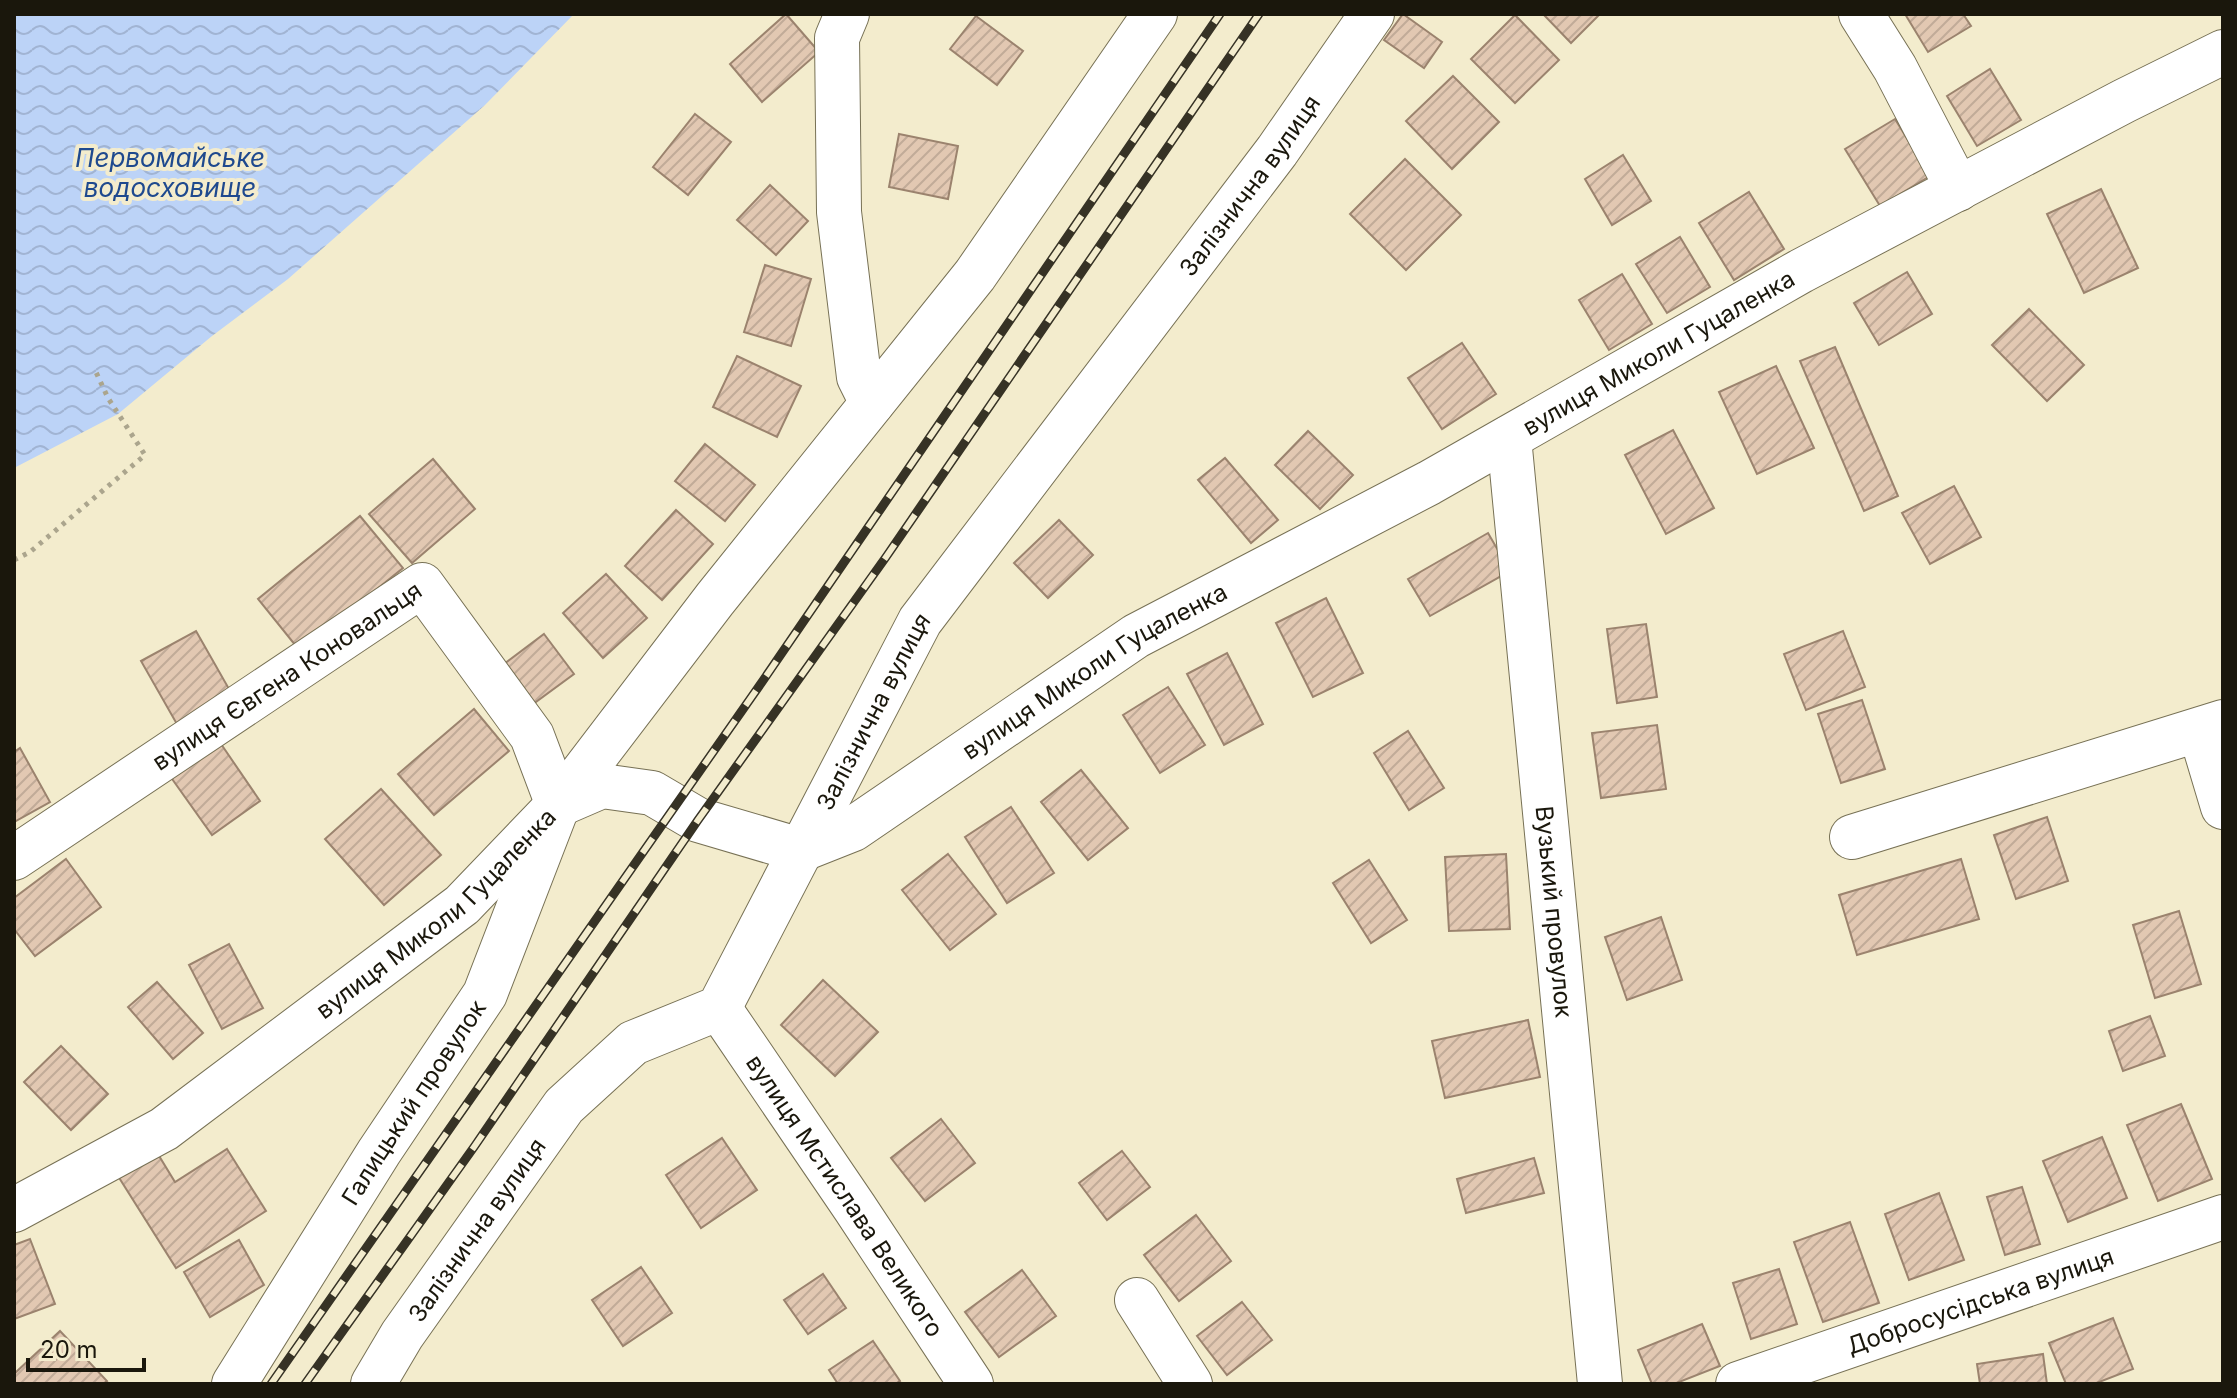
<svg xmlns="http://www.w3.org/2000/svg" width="2237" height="1398" viewBox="0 0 2237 1398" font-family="Inter,sans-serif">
	<defs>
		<pattern id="water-waves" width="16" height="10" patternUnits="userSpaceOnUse" patternTransform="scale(2)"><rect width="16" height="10" fill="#bcd3f7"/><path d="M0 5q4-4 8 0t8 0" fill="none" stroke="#a1b4d3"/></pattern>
		<pattern id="building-hatch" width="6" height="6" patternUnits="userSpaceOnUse" patternTransform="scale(2)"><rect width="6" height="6" fill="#e2c8b2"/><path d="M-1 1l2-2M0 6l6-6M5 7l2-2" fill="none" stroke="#c1ab98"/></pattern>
	</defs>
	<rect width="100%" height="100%" fill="#f3eccd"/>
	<!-- water -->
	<polygon fill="url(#water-waves)" points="14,14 574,14 485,105 288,279 212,336 118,414 14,468"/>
	<!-- building -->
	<g fill="url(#building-hatch)" stroke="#9b836e" stroke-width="2">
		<polygon points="786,14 819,52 762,102 730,64"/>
		<polygon points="1403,14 1442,42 1424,68 1384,40"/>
		<polygon points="1543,14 1600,14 1571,43"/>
		<polygon points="1905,14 1963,14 1971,26 1928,52"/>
		<polygon points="1515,15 1559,60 1515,103 1471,59"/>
		<polygon points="976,16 1023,51 997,85 950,49"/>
		<polygon points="1990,69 2021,120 1977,146 1947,96"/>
		<polygon points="1453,76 1499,122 1452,169 1406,121"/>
		<polygon points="695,114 731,142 688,195 653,167"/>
		<polygon points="1895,119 1930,176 1880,206 1845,149"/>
		<polygon points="899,134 958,146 948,199 889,187"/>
		<polygon points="1623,155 1651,201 1612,225 1585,179"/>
		<polygon points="1405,159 1461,215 1406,270 1350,214"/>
		<polygon points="770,185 808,221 776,255 737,220"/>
		<polygon points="2101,189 2138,268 2084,293 2047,214"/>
		<polygon points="1749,192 1784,249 1734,280 1699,223"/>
		<polygon points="1680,237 1710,287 1667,313 1636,264"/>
		<polygon points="765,265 811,279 791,346 744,332"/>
		<polygon points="1907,272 1932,314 1879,345 1854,303"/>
		<polygon points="1622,274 1652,324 1609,350 1579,300"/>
		<polygon points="2029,309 2084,365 2047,401 1992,345"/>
		<polygon points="1462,343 1496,394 1442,429 1408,378"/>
		<polygon points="1835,347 1898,496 1864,511 1800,361"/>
		<polygon points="737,356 801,386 777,437 713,407"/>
		<polygon points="1776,366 1814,448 1757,474 1719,392"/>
		<polygon points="1673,430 1714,508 1666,534 1625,455"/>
		<polygon points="1308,431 1353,475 1320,509 1275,465"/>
		<polygon points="705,444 755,485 725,521 675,481"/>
		<polygon points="1225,458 1278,520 1251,543 1198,480"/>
		<polygon points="433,459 475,509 412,563 369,514"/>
		<polygon points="1954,486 1981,537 1930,564 1902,513"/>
		<polygon points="676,510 713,544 662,600 625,566"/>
		<polygon points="360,516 403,568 300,651 258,599"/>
		<polygon points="1059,520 1093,555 1048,598 1014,563"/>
		<polygon points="1488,533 1510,571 1430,616 1408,579"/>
		<polygon points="606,574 647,618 603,658 563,613"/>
		<polygon points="1326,598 1363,673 1313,697 1276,623"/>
		<polygon points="1646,624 1657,697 1617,703 1607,629"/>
		<polygon points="196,631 233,696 178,726 141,661"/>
		<polygon points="1843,631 1865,687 1806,710 1784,654"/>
		<polygon points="544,634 574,674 529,707 500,667"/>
		<polygon points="1227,653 1263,724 1224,745 1187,674"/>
		<polygon points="1168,687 1205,745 1160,773 1123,715"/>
		<polygon points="1862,700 1885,769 1841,783 1818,714"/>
		<polygon points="474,709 509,751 434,815 398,774"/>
		<polygon points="1657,725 1666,789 1601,798 1592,733"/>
		<polygon points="1408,731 1444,788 1409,810 1374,753"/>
		<polygon points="219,741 260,801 212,835 170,776"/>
		<polygon points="20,748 50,802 14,822 14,752"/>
		<polygon points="1081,770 1128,828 1088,860 1041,802"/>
		<polygon points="381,789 441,855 384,905 325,839"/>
		<polygon points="1011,807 1054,873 1007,903 965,837"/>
		<polygon points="2047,817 2068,881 2016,899 1994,835"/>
		<polygon points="948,854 996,914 950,950 902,890"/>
		<polygon points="1506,854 1510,929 1449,931 1445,857"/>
		<polygon points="66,859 101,907 35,956 14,929 14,898"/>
		<polygon points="1961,859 1979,919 1857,955 1839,895"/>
		<polygon points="1369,860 1407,920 1371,943 1333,883"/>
		<polygon points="2179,911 2201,984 2155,998 2133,925"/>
		<polygon points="1661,917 1682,980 1627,1000 1605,937"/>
		<polygon points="229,944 263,1008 222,1029 189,965"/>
		<polygon points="823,980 878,1032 835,1076 781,1025"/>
		<polygon points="157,982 203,1033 173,1059 128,1007"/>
		<polygon points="2150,1016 2165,1056 2123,1071 2109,1031"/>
		<polygon points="1528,1020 1540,1077 1445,1098 1432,1041"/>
		<polygon points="61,1046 108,1094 71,1130 24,1082"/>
		<polygon points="2181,1104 2212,1179 2158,1201 2127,1125"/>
		<polygon points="941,1119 975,1163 925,1201 891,1158"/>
		<polygon points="2102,1137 2127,1198 2068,1222 2043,1161"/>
		<polygon points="722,1138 757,1190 701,1228 666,1175"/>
		<polygon points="227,1149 266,1211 176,1268 118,1176 156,1151 175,1182"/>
		<polygon points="1122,1151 1150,1187 1107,1220 1079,1183"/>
		<polygon points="1534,1158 1544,1193 1466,1213 1457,1179"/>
		<polygon points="2022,1187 2040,1244 2005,1255 1987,1197"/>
		<polygon points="1939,1193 1964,1260 1909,1280 1885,1214"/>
		<polygon points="1196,1215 1231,1261 1179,1301 1144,1255"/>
		<polygon points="1850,1222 1879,1303 1823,1322 1794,1242"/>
		<polygon points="30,1239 55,1304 14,1319 14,1245"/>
		<polygon points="239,1240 264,1285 210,1317 184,1272"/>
		<polygon points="641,1267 672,1313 623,1346 592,1300"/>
		<polygon points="1779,1269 1797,1324 1751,1339 1733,1283"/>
		<polygon points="1022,1270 1056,1316 999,1357 965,1312"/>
		<polygon points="823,1274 846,1308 808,1334 784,1300"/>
		<polygon points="1242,1302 1272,1340 1227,1375 1197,1336"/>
		<polygon points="2113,1318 2133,1369 2094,1384 2066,1384 2049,1343"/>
		<polygon points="1702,1324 1720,1366 1674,1384 1652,1384 1638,1350"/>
		<polygon points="60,1331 107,1381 103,1384 15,1384 14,1374"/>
		<polygon points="873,1341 900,1381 896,1384 838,1384 829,1370"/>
		<polygon points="2043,1354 2047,1384 1980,1384 1977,1364"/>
	</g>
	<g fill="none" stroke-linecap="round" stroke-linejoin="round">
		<defs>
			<g id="minor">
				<polyline points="847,14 837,38 839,212 859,377 872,403"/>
				<polyline points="1861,14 1895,68 1958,189"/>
				<path id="s1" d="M1509,438L1600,1384"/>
				<polyline points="2200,730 2223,807"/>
				<polyline points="1852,837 2223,722"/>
				<path id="s2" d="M14,858L422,585L532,736L558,805"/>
				<path id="s3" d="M719,1008L855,1208L971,1384"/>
				<path id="s4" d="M14,1210L164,1129L462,905L558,805L602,786L652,793L698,820L800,850L853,829L1136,636L1429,483L1801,271L2124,101L2223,52"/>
				<polyline points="1137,1300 1190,1384"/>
				<path id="s5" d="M234,1384L379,1152L485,994L558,805L715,599L975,275L1155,14"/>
				<path id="s6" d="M373,1384L402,1335L564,1106L633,1043L719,1008L920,621L1277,151L1372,14"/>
				<path id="s7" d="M1738,1384L2223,1217"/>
			</g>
		</defs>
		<!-- minor casing -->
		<use href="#minor" stroke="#777155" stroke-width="46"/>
		<!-- path -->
		<polyline stroke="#aba58d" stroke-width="5" stroke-dasharray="4 6" stroke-linecap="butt" points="14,560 30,552 145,455 108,398 95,370"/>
		<!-- minor -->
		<use href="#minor" stroke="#fff" stroke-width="44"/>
		<defs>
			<g id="rail">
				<polyline points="271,1384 762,682 1220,14"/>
				<polyline points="305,1384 474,1147 698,820 886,557 1259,14"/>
			</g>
		</defs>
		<!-- rail casing -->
		<use href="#rail" stroke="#363225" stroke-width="9"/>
		<!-- rail -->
		<use href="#rail" stroke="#f3eccd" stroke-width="6" stroke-dasharray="18" stroke-linecap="butt"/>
	</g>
	<g text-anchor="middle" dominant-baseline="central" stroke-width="8" stroke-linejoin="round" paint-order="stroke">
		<!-- street labels -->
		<g font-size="24" fill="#1a170c" stroke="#f3eccd">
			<text stroke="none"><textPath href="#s6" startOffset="1506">Залізнична вулиця</textPath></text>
			<text stroke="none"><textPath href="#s4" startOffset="1934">вулиця Миколи Гуцаленка</textPath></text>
			<text stroke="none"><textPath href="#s4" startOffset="1286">вулиця Миколи Гуцаленка</textPath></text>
			<text stroke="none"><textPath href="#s2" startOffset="328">вулиця Євгена Коновальця</textPath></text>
			<text stroke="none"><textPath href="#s6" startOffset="858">Залізнична вулиця</textPath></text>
			<text stroke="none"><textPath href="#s1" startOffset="476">Вузький провулок</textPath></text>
			<text stroke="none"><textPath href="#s4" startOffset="518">вулиця Миколи Гуцаленка</textPath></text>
			<text stroke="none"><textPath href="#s5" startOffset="334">Галицький провулок</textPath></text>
			<text stroke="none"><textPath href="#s3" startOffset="226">вулиця Мстислава Великого</textPath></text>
			<text stroke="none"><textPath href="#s6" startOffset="186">Залізнична вулиця</textPath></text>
			<text stroke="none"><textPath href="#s7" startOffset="256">Добросусідська вулиця</textPath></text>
		</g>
		<!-- water labels -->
		<g font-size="26" font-style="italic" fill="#1e498e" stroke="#f3eccd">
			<text x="170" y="157">Первомайське<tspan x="170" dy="30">водосховище</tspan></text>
		</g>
	</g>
	<!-- border -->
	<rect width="2237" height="1398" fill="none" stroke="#1a170c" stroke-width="32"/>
	<!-- scale -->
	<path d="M28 1358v12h116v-12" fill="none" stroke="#1a170c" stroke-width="4"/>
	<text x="40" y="1358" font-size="24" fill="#1a170c" stroke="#f3eccd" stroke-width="6" paint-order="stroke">20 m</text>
</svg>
